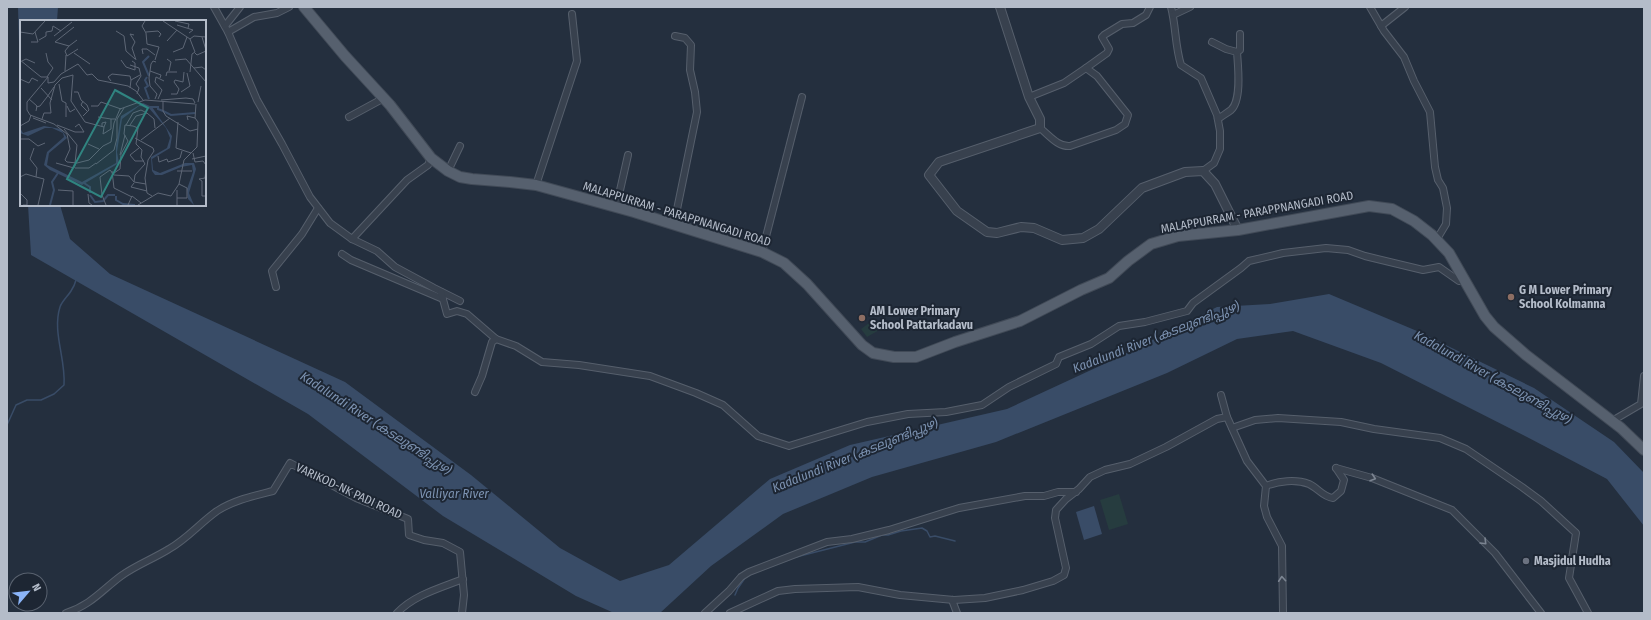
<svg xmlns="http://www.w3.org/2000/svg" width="1651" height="620" viewBox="0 0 1651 620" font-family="'Fira Sans Condensed','Noto Sans Malayalam',sans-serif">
	<rect width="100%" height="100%" fill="#242f3e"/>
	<!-- green -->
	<g fill="#263c3f">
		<polygon points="876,321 881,329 867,337 861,329 869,323"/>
		<polygon points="1119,494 1128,524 1109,530 1100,500"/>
	</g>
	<!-- water -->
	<g fill="#394c67">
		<polygon points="18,7 58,7 57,21 21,21 21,118"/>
		<polygon points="28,205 60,205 70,239 110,274 345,382 471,475 560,548 620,581 669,565 770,479 850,445 1007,409 1117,358 1217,307 1270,304 1329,294 1417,331 1534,388 1614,442 1644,473 1644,526 1607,479 1527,437 1381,363 1293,331 1237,339 1167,373 996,442 872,477 783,514 711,566 660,613 614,613 576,596 443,516 308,414 31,255"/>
		<polygon points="1094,506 1102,534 1084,540 1076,512"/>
	</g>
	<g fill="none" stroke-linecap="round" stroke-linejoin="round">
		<!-- stream -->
		<g stroke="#394c67" stroke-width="1.5">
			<path d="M7,425L16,405L27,400H41L54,394L64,385C66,359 52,332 60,307C62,301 68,296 71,291C73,288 75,284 76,280"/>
			<polyline points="796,557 855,542 865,542 882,535 888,535 901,531 922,528 927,531 930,537 935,536 955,541"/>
			<polyline points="735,595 738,588 745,578"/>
		</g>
		<defs>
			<g id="minor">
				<polyline points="214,7 228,32 254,17 277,13 289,7"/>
				<path d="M1171,7C1176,26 1175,46 1181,65L1201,78L1217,115L1220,131V149L1214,163L1203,171"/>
				<polyline points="1370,7 1384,31 1404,57 1414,81 1430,112 1435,167 1438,180 1443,188 1447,208 1446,224 1437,239"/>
				<polyline points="1173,15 1190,7"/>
				<polyline points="225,26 240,7"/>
				<polyline points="1381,26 1405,7"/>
				<polyline points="228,32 257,100 282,144 310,197 330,223 352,239 377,251 395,267 434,288 460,301"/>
				<path d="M1212,42L1226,49L1237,52C1238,66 1242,100 1231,110C1227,113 1222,116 1218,119"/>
				<polyline points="1237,52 1240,50 1240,34"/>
				<polyline points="1086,68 1107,53 1109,49 1102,37 1104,35 1122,24 1133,23 1146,15 1150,7"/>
				<path d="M1029,97L1064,83L1086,68L1097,76L1128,115L1125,124L1116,130L1070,146C1058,147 1050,136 1040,128"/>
				<polyline points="349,117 384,98"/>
				<polyline points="448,171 460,146"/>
				<polyline points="536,185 577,61 572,14"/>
				<polyline points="616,208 628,155"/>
				<polyline points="674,224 697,112 695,92 690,70 691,45 685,38 675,36"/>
				<polyline points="352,239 407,180 428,165 431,158"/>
				<polyline points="762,252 802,97"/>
				<polyline points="342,254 351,260 443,299"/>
				<polyline points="276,287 272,271 302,234 318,208"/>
				<polyline points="441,292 447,314 457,311 467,314 496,339 516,346 542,362 579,365 650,376 696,393 723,405 758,436 789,446 867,422 908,414 946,412 982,405 1009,387 1056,364 1059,357 1091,344 1119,326 1145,322 1187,311 1193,303 1241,268 1249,261 1283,253 1326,248 1348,250 1365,256 1423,270 1439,267 1459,281 1464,279"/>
				<polyline points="475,392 482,376 492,342 496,339"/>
				<polyline points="1221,395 1227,417"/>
				<polyline points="1612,421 1641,404 1644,376"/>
				<polyline points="1232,428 1255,420 1278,418 1341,422 1374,429 1440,438 1466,449 1522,487 1541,501 1576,533 1569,578 1588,613"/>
				<polyline points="1336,468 1372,478 1452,510 1495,553 1541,613"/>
				<path d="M1266,486C1278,481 1296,479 1309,484C1318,488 1323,497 1333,498L1341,491L1344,480L1336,468"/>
				<polyline points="952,600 957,613"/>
				<path d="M66,613C91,605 102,590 121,576C136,565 153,559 169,549C187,539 200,523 217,511C234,500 253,496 273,491L290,463L356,498L408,519L409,535L424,540L443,543L460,552L464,595L462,613"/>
				<path d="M397,613C414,595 440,588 463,579"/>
				<polyline points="705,613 729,591 741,577 749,572 827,542 852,539 889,530 959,508 1025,496 1044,496 1058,492 1076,492"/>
				<polyline points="730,613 778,591 795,589 858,587 900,595 954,600 985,598 1023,590 1053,581 1064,575 1066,568 1055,518 1056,510 1066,499 1079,489 1090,477 1105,470 1130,464 1166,447 1217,419 1227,417 1247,461 1266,486 1264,506 1267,517 1282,546 1283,613"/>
			</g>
			<polyline id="tertiary" points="1000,7 1029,97 1040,119 1040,128 939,162 929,175 957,211 987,232 997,233 1021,227 1034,228 1062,240 1083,238 1099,229 1142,188 1185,172 1203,171 1215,184 1238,230"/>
			<polyline id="primary" points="304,7 345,56 390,105 431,158 448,171 460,177 472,179 510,182 536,185 634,212 762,252 784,263 807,284 862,345 873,353 894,357 916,357 955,342 1020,321 1081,290 1109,278 1128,261 1151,244 1178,236 1238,230 1369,206 1392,209 1414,221 1432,235 1449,253 1485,316 1494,327 1526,355 1621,428 1644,450"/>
		</defs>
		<!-- minor casing -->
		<use href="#minor" stroke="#565f6c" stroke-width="8"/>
		<!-- tertiary casing -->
		<use href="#tertiary" stroke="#565f6c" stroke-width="10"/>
		<!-- primary casing -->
		<use href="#primary" stroke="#414a57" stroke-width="12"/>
		<!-- minor -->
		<use href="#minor" stroke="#38414e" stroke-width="6"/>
		<!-- tertiary -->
		<use href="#tertiary" stroke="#38414e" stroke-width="8"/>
		<!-- primary -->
		<use href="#primary" stroke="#56606e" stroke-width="10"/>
	</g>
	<!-- one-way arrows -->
	<defs><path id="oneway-chevron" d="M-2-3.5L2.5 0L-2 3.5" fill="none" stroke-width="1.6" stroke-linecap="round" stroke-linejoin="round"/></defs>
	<g stroke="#7c8592">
		<use href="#oneway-chevron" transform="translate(1373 478) rotate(18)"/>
		<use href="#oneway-chevron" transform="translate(1484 542) rotate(45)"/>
		<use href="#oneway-chevron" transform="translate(1282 579) rotate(-94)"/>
	</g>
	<!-- markers -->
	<g fill="#8d6e63" stroke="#1d2633" stroke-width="1.5">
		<circle cx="1511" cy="297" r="4"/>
		<circle cx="862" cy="318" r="4"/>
	</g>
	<circle fill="#6b7280" stroke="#1d2633" stroke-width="1.5" cx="1526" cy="561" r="4"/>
	<g text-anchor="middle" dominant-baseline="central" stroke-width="4" stroke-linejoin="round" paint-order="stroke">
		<!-- street labels -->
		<g font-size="12" fill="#b4bcc9" stroke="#1d2633">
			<text transform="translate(1257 212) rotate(-10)">MALAPPURRAM - PARAPPNANGADI ROAD</text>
			<text transform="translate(677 214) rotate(17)">MALAPPURRAM - PARAPPNANGADI ROAD</text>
			<text transform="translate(349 491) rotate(25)">VARIKOD-NK PADI ROAD</text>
		</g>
		<!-- poi labels -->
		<g font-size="12" font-weight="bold" fill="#b4bcc9" stroke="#1d2633" text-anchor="start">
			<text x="1519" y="290">G M Lower Primary<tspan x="1519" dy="14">School Kolmanna</tspan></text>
			<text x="870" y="311">AM Lower Primary<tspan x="870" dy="14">School Pattarkadavu</tspan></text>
			<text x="1534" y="561">Masjidul Hudha</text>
		</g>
		<!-- water labels -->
		<g font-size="13" font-style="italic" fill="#7c92b1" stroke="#1d2633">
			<text transform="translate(1156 337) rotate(-21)">Kadalundi River (കടലുണ്ടിപ്പുഴ)</text>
			<text transform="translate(1493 377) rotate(29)">Kadalundi River (കടലുണ്ടിപ്പുഴ)</text>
			<text transform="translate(376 423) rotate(33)">Kadalundi River (കടലുണ്ടിപ്പുഴ)</text>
			<text transform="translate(855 455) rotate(-22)">Kadalundi River (കടലുണ്ടിപ്പുഴ)</text>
			<text x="454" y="493">Valliyar River</text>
		</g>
	</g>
	<!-- overview -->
	<g transform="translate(20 20)">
		<rect width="186" height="186" fill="#242f3e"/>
		<path d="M123,83L132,87L152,116L150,128L132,139L133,150L140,153L165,143H174L176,149L169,173L174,185L168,179L167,169L173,152L172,145L161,147L142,155H135L132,151L131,137L147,128L150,118L146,108L128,87L119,86L102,99L97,132L99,143L62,165L30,150L24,145L27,132L44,117L43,113L32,108H25L8,116L0,113V108L3,113L24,106L41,109L47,118L29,133L27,145L62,162L96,143V126L101,96Z" fill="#394c67"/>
		<path fill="none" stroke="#394c67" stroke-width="2" d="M129,56L123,42L129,36M127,57L125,60L128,66L125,68L129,79M130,87H138V89L143,91M143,91L151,95L175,93M64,163L70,167V173M70,175L75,182L83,181L88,175H95M96,176V180L103,184L115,185M30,185L34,170L32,162L38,153"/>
		<path fill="none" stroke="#5e6776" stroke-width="1" d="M125,1L122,6L126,13L127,24L139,27L135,40M143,1L170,19L174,16L186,17M155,1L169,4L168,8M157,5L173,10L169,13M54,7L35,22L49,26L57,20M96,11L104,16L106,31L115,39M0,12L13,14L25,1M126,12L138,11L141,14L139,17M114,15L110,14L115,22L112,28L116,40M34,16L52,2M182,17L186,30M19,20L26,16V12L32,11L33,6L41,11M147,21L157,10M11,22H18L15,12M49,26L45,31L47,36L58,29M153,32L163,28L167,17M26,33L28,42L33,48L27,57M54,33L70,44M175,33L177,35L186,31M123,34L122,29H127L135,35M147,39L151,42L149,51M0,40L21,57H28L7,82V90L10,95L34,104L47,114L50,129L45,140L47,142L57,143L69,140L83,126L91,122L94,103L100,89L125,80L175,84M101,40L106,47L115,50V43L112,41M155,40L166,39L186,62M2,41L6,39L15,43M110,45L119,48L121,56L116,64L119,68L117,74M174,48L182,47L186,50M45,51L46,35M130,51L141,55L140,58M170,52L172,34L175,32L170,19M146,56L147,52H157M28,57V63L34,62L41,54L58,44L67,55L72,54L78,60L108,66L116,71L123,80M0,59L9,63L12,58L18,61M91,61L88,57L92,54L110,56L111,60M39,64L42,81L46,83V97M21,68L32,80M110,68L111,60L120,55M54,72H58L61,80L67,85L69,90L63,96M161,72L170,66L167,53M151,74H157L159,69L154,62L155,60L163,62L164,52M27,77L34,67M9,79L17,86L16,91M135,79L137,74L130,66L129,58L131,44L133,41L136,42M138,79L142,70L135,62L136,57L144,61M141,80L166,78L173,79L175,83M63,81L61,85L67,91M143,81V91L146,96L170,111L178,109M178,82L181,66M176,84L175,98L178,102M47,86L50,92L55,89M71,86H78L81,82L101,89M16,87L20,86L27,77M78,97L91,99M13,98L26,103M22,99L24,93H31L30,83L35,65L42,58L53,55L51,81L65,102L84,107L83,114L91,109V99H95M168,100L167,96L175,98M158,102L156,128L171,133M37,105L55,112H64L59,104L55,107M106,105L113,93L121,90L127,93M110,105L116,96L127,93L134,99L135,108M0,106L9,101L11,95M82,107V103L86,102L84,107M44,109L57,125L55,143M115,118L133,128L134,131L128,140L125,158L127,173L132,176M0,119H9L18,126L25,123M121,120L150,98M68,124L79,129M14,128L10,139L17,148L16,157L24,159L18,185M119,128L110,135L115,141H124M173,133L175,142L183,141L186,145M100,135L105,115M138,136L139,142L147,139L148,142L160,138L162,131M172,139L186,136M36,143L54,148L56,143M76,144L94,130L97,118V99L104,88M55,148H69L76,143M186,149L185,158L179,159L182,161V176H186M92,151L94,168L112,177M157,151H172M94,153L100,149L101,134L108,121L104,114L105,105L113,106L118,108L116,124L122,130L121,137L125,144L115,155L114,162L126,164M0,157L6,154L16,157M114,163L111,167L127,171M38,170L53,171V185M157,170V185M0,173L7,180V185H3M68,174L69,183L72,185M157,178H167V168L159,164M86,185L82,175L80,157L90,150L94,155L109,156L114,162M108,185L112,176L121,183M118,185L138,173L151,176L159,164L164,140L177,127L178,102"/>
		<path fill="#308480" fill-opacity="0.15" stroke="#308480" stroke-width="2" d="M95,70L128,88L81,177L47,159Z"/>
		<rect width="186" height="186" fill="none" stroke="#b4bcc9" stroke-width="2"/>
	</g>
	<!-- border -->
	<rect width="1651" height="620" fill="none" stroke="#b4bcc9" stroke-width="16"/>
	<!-- north arrow -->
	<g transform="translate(28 592) rotate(62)"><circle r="19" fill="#1d2633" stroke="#59626f"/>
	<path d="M0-3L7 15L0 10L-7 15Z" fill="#8ab4f8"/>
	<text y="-6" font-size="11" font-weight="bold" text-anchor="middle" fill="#b4bcc9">N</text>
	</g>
</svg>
